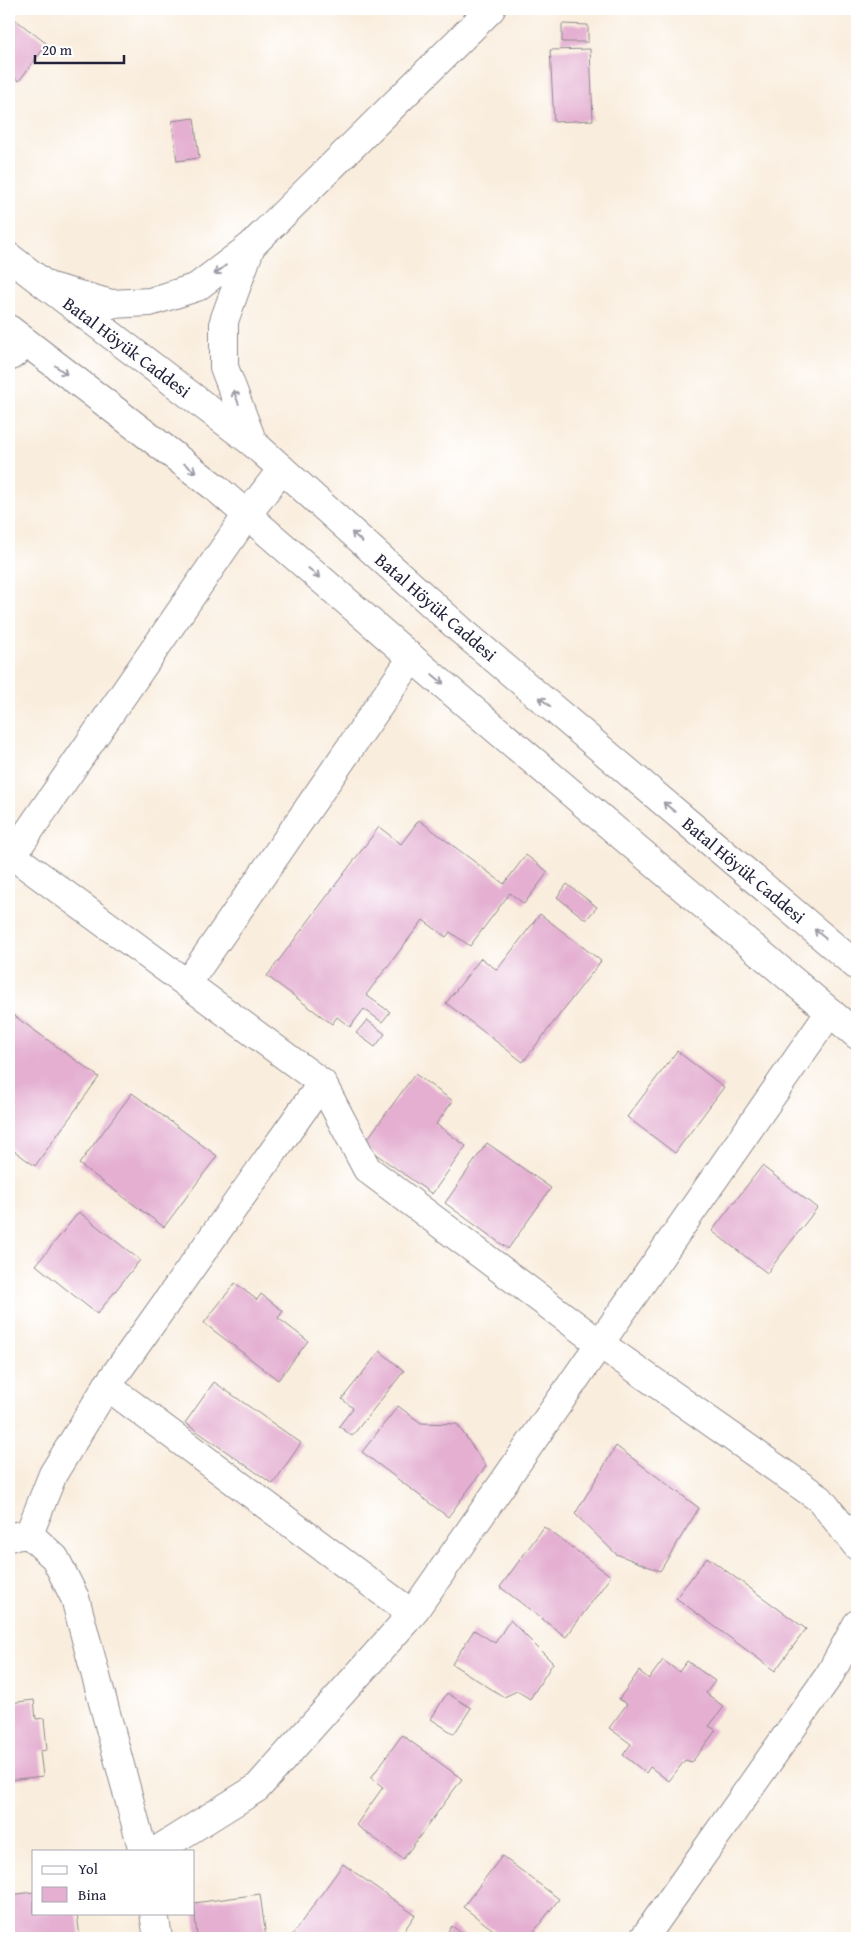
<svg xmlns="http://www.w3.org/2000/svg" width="866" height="1947" viewBox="0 0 866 1947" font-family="'Gentium Book Plus',serif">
	<rect width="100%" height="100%" fill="#fff"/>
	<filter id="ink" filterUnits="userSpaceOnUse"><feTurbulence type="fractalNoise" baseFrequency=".02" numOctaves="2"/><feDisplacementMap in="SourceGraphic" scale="10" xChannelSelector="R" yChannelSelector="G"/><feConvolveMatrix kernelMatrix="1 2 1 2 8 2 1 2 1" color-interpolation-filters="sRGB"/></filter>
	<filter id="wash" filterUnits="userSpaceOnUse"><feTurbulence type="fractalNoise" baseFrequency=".0096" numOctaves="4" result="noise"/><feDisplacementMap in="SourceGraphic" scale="20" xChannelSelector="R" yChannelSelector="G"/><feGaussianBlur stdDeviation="1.12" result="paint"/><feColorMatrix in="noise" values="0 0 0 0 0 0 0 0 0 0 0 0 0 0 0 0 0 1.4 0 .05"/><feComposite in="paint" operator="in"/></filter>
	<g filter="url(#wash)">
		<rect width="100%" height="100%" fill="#f9eddd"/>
		<g id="blocks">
			<!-- building -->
			<g fill="#e4afd1">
				<polygon points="12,17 47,44 19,81 9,73 9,22"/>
				<polygon points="562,24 588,25 588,42 562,42"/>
				<polygon points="590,49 593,120 554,122 550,50"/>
				<polygon points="194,118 199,158 177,161 172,121"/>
				<polygon points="419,820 504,884 526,855 548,872 524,904 510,893 470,946 450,932 446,937 423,920 366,995 390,1012 382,1022 364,1009 350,1027 337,1017 332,1024 267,976 379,827 401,844"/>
				<polygon points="567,884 597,907 586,920 557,897"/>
				<polygon points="540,914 601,961 523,1062 446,1003 481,958 497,970"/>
				<polygon points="9,1012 99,1077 35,1166 9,1147"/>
				<polygon points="367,1020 385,1034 375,1047 356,1033"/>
				<polygon points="677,1051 724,1087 675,1153 627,1117"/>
				<polygon points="415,1074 453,1101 436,1124 466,1146 432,1194 363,1145"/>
				<polygon points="132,1093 217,1156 164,1227 79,1164"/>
				<polygon points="487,1143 551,1188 508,1249 445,1203"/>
				<polygon points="762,1166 817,1208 767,1273 712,1231"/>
				<polygon points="79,1212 140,1260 97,1314 36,1265"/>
				<polygon points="235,1283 257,1300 261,1294 283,1311 278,1318 308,1341 278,1380 204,1323"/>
				<polygon points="380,1351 404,1371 352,1436 339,1426 353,1408 342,1399"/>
				<polygon points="214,1382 301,1443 273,1484 185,1423"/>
				<polygon points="398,1406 421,1423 457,1424 486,1466 448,1517 362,1452"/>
				<polygon points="616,1446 699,1508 660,1571 616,1554 575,1514"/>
				<polygon points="544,1527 611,1576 566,1637 500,1587"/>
				<polygon points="707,1557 806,1629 775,1671 676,1598"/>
				<polygon points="510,1620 553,1663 530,1699 517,1691 504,1697 452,1664 474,1630 495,1643"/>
				<polygon points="663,1660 679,1672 687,1661 715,1681 706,1693 724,1707 709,1726 716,1730 692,1762 685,1760 669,1781 650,1767 646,1773 623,1755 631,1744 609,1728 627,1704 619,1699 639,1671 649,1679"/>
				<polygon points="447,1693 471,1708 454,1734 431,1719"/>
				<polygon points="34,1700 36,1719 44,1718 47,1750 40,1751 43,1776 9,1780 9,1703"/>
				<polygon points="402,1735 462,1779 403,1859 356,1825 383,1787 371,1778"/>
				<polygon points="502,1856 559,1899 529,1938 504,1938 463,1907"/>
				<polygon points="343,1864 415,1915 399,1938 290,1938"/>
				<polygon points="34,1892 34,1913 77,1913 80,1938 9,1938 9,1895"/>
				<polygon points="260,1894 266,1938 197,1938 194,1903"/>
				<polygon points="452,1926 468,1938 443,1938"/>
			</g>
		</g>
	</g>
	<g filter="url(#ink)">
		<use href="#blocks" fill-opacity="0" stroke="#8e888c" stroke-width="1"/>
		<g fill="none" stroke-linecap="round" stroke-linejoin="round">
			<defs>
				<g id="minor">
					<polyline points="251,246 491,9"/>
					<polyline points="47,286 111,304 150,302 197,287 251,246 224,321 224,367 253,443"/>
					<polyline points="9,357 28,344"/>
					<polyline points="9,853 322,1083 367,1169 599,1343 820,1499 857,1546"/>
					<polyline points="9,860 247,515 282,469"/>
					<polyline points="187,984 412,658"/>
					<polyline points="107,1386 412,1614"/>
					<polyline points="29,1534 53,1474 107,1386 322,1083"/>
					<polyline points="9,1537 29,1534 55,1558 75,1598 143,1851"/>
					<polyline points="156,1851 257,1788 412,1614 830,1012"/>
					<polyline points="154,1913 158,1938"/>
					<polyline points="644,1938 830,1674 857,1624"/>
				</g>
				<g id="major">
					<polyline points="9,257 253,443 463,632 857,966"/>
					<polyline points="9,329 216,488 412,658 857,1035"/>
				</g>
			</defs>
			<!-- minor casing -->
			<use href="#minor" stroke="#8e888c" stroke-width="30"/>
			<!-- major casing -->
			<use href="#major" stroke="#8e888c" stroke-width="30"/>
			<!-- minor -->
			<use href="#minor" stroke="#fff" stroke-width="28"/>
			<!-- major -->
			<use href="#major" stroke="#fff" stroke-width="28"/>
		</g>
		<!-- one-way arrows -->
		<defs><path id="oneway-shaft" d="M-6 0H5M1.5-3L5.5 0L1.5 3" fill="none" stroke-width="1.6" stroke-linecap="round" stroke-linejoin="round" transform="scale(1.25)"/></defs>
		<g stroke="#9c9ca7">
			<use href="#oneway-shaft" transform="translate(220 270) rotate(142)"/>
			<use href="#oneway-shaft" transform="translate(61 370) rotate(37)"/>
			<use href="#oneway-shaft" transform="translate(236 397) rotate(-111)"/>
			<use href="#oneway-shaft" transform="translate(190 468) rotate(37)"/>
			<use href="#oneway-shaft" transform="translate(357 537) rotate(-138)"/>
			<use href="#oneway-shaft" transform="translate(314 573) rotate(41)"/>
			<use href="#oneway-shaft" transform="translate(438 679) rotate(40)"/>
			<use href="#oneway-shaft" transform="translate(545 702) rotate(-140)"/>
			<use href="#oneway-shaft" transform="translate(669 807) rotate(-140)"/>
			<use href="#oneway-shaft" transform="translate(820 934) rotate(-140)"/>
		</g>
	</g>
	<g text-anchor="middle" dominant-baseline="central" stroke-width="4.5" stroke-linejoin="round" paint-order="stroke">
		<!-- street labels -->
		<g font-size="18" fill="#22223b" stroke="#fff">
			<text transform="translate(127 347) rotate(37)">Batal Höyük Caddesi</text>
			<text transform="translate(436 607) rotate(41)">Batal Höyük Caddesi</text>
			<text transform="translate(744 870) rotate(40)">Batal Höyük Caddesi</text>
		</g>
	</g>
	<!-- margin -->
	<rect width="866" height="1947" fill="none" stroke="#fff" stroke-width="30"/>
	<!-- legend -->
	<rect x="32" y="1850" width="162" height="65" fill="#ffffff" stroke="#a7a7b1"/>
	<rect x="42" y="1866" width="25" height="8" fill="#ffffff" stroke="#a7a7b1"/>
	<text x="78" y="1874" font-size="15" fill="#22223b">Yol</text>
	<rect x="42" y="1887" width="25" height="15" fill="#e4afd1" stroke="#a7a7b1"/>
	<text x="78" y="1900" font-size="15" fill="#22223b">Bina</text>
	<!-- scale -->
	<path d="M35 55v8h89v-8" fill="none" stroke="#22223b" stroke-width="2.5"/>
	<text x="42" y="55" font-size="15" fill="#22223b" stroke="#ffffff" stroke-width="4" paint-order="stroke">20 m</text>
</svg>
